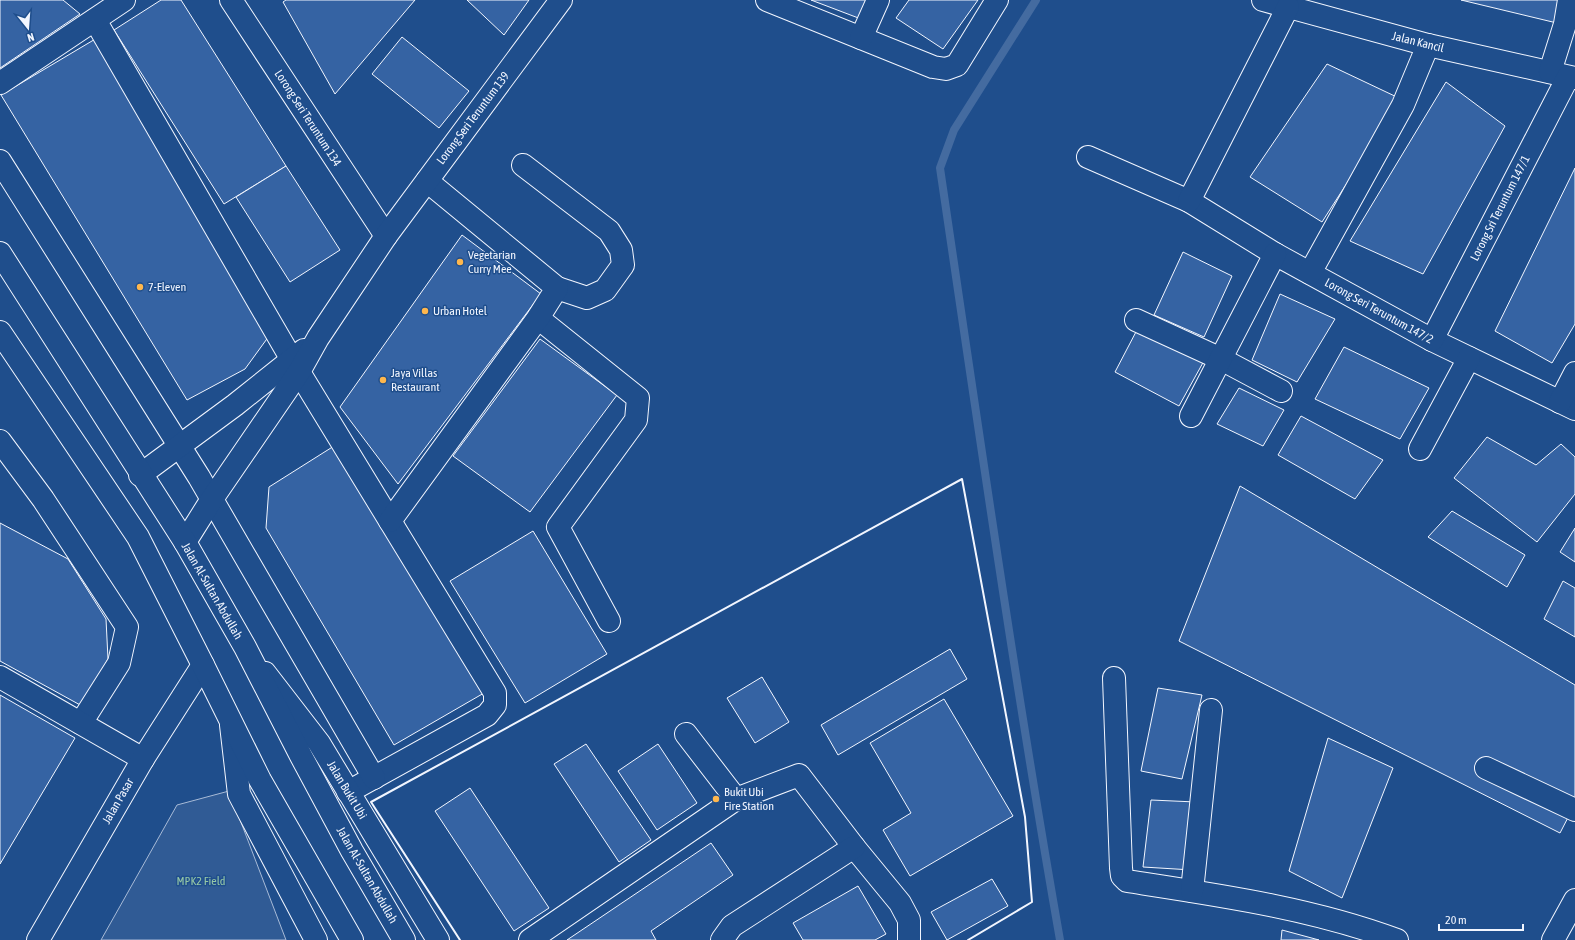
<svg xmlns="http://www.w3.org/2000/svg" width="1575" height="940" viewBox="0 0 1575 940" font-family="'Asap Condensed',sans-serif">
	<rect width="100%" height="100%" fill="#1f4e8c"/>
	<!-- built -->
	<polygon fill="#305b95" stroke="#a8bbd7" points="229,791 286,940 101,940 177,805"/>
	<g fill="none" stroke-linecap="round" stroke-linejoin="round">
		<!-- stream -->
		<path stroke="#446ba0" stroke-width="8" d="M1036,0L954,130L940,168C978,426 1015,684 1060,940"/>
	</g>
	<!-- building -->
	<g fill="#3563a3" stroke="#f2f6ff">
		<polygon points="0,0 63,0 80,14 0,68"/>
		<polygon points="161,0 181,0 286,166 224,204 114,30"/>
		<polygon points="286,0 415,0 335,94 283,2"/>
		<polygon points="467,0 529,0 504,35"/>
		<polygon points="811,0 868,0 861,19"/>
		<polygon points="909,0 978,0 943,49 896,18"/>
		<polygon points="1461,0 1563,0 1561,24"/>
		<polygon points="402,37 469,91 439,128 372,74"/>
		<polygon points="97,38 269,336 245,369 187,400 1,95"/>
		<polygon points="1327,64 1401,99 1322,222 1250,177"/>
		<polygon points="1446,82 1505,126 1423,274 1350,241"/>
		<polygon points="286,166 340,250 290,282 236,197"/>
		<polygon points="1575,168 1575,324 1552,363 1495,331"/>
		<polygon points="462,235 541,294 398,484 340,407"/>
		<polygon points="1183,252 1232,276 1204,337 1154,315"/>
		<polygon points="1280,294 1335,319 1297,382 1252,360"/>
		<polygon points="1138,328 1205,359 1179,406 1115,372"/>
		<polygon points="540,339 617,395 530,512 453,456"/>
		<polygon points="1344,347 1429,388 1400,439 1315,399"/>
		<polygon points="1239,388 1284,410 1263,446 1217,424"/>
		<polygon points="1301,416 1383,460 1355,499 1278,455"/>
		<polygon points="1487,437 1536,465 1561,444 1575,457 1575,494 1537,542 1454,478"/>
		<polygon points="334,446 484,693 394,745 266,528 269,487"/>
		<polygon points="1240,486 1575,685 1575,804 1560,833 1179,641"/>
		<polygon points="1452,511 1525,555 1507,587 1428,537"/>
		<polygon points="0,523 68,559 106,619 108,659 82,706 0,661"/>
		<polygon points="1575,528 1575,562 1560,552"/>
		<polygon points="533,531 607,654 525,703 450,581"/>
		<polygon points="1563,581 1575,588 1575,637 1544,619"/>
		<polygon points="950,649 967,679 838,755 821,725"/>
		<polygon points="762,677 789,722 755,743 727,698"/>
		<polygon points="1158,688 1202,695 1182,779 1141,771"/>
		<polygon points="0,695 75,738 0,864"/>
		<polygon points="944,699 1013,816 910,876 883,830 911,813 870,743"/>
		<polygon points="1328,738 1393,768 1342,898 1289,871"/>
		<polygon points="586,744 651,840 619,862 554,764"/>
		<polygon points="658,744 697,803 657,830 618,771"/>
		<polygon points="470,788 549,908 514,931 435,811"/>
		<polygon points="1151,800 1196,802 1192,870 1143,867"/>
		<polygon points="711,843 733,875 651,931 656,940 567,940"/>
		<polygon points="992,879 1008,906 947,940 931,912"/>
		<polygon points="858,886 886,934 875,940 803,940 793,923"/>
		<polygon points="1282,930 1319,940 1281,940"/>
	</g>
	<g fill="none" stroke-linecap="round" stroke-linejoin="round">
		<defs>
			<g id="minor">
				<polyline points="231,0 386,236"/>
				<polyline points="767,0 933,67 946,69 957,65 997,0"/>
				<polyline points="1263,0 1428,45 1575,78"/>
				<polyline points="95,20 299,372 495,693 495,705 487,715 348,792"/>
				<polyline points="861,38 878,0"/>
				<polyline points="1550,72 1565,24 1569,0"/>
				<polyline points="0,83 124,0"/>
				<polyline points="1088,157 1189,201 1275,254 1432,340 1575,409"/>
				<polyline points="0,161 199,477 374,778"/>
				<polyline points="523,165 609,231 621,250 623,265 605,290 587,298 557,288"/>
				<polyline points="1189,201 1288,7"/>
				<polyline points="1310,273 1403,105 1428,45"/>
				<polyline points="538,318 638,398 636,420 558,527 609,621"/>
				<polyline points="1136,320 1221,359 1281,391"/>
				<polyline points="1432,340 1568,77"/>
				<polyline points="1560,402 1575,373"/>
				<polyline points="1191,416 1275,254"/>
				<polyline points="0,441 43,499 127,627 119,663 81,723"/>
				<polyline points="1420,449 1469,358"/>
				<polyline points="140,475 235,405 304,350"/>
				<polyline points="390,521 538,318 557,288 427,181"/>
				<polyline points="185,542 212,499 299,372 318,338 386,236 561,0"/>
				<polyline points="265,673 319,743 438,940"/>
				<polyline points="0,677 143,759"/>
				<path d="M1114,678L1121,868L1122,876L1127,881C1218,895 1311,908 1397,940"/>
				<polyline points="231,725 239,794 316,940"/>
				<polyline points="686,734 736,799"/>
				<polyline points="1486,768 1575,810"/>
				<polyline points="1192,891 1211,710"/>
				<polyline points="38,940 143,759 203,665"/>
				<polyline points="530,940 736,799 799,775 854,847 900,903 909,920 909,940"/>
				<polyline points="722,940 732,926 854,847"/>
				<polyline points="1553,940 1575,900"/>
			</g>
			<g id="major">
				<polyline points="0,253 185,542 245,647 301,756 352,851 404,940"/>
				<polyline points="0,332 138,537 203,665 260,780 352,940"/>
			</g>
		</defs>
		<!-- minor casing -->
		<use href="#minor" stroke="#f2f6ff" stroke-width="24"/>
		<!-- major casing -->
		<use href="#major" stroke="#f2f6ff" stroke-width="24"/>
		<!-- minor -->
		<use href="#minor" stroke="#1f4e8c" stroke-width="22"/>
		<!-- major -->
		<use href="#major" stroke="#1f4e8c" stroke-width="22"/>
		<!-- wall -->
		<polyline stroke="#f2f6ff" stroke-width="2" points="460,940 371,802 962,479 1025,817 1032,902 968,940"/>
	</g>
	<!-- markers -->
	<g fill="#ffb74d" stroke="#1f4e8c" stroke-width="1.5">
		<circle cx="460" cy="262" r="4"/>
		<circle cx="140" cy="287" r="4"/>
		<circle cx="425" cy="311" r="4"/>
		<circle cx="383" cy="380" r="4"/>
		<circle cx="716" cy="799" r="4"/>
	</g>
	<g text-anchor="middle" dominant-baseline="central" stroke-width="3" stroke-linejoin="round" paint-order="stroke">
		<!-- street labels -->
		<g font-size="12" fill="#f2f6ff" stroke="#1f4e8c">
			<text transform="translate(1418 42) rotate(14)">Jalan Kancil</text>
			<text transform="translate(308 118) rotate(57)">Lorong Seri Teruntum 134</text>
			<text transform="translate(473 118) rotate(-53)">Lorong Seri Teruntum 139</text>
			<text transform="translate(1500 208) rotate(-63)">Lorong Sri Teruntum 147/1</text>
			<text transform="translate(1379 311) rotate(29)">Lorong Seri Teruntum 147/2</text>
			<text transform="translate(212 591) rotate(60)">Jalan Al-Sultan Abdullah</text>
			<text transform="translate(347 790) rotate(59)">Jalan Bukit Ubi</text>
			<text transform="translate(118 801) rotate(-60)">Jalan Pasar</text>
			<text transform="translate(367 875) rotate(60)">Jalan Al-Sultan Abdullah</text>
		</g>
		<!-- poi labels -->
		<g font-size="12" fill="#f2f6ff" stroke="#1f4e8c" text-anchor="start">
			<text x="468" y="255">Vegetarian<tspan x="468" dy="14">Curry Mee</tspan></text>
			<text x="148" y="287">7-Eleven</text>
			<text x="433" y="311">Urban Hotel</text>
			<text x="391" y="373">Jaya Villas<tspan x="391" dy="14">Restaurant</tspan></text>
			<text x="724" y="792">Bukit Ubi<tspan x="724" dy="14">Fire Station</tspan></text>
		</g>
		<!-- park labels -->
		<g font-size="12" fill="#97c8a6" stroke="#1f4e8c">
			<text x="201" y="881">MPK2 Field</text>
		</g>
	</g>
	<!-- north arrow -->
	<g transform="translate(28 28) rotate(163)" stroke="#1f4e8c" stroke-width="3" paint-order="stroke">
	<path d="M0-3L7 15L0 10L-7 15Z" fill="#f2f6ff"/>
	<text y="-6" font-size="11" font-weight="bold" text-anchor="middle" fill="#f2f6ff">N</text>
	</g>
	<!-- scale -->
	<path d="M1439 924v6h84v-6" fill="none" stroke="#f2f6ff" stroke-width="2"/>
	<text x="1445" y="924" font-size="12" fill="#f2f6ff" stroke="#1f4e8c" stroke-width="3" paint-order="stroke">20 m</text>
</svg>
